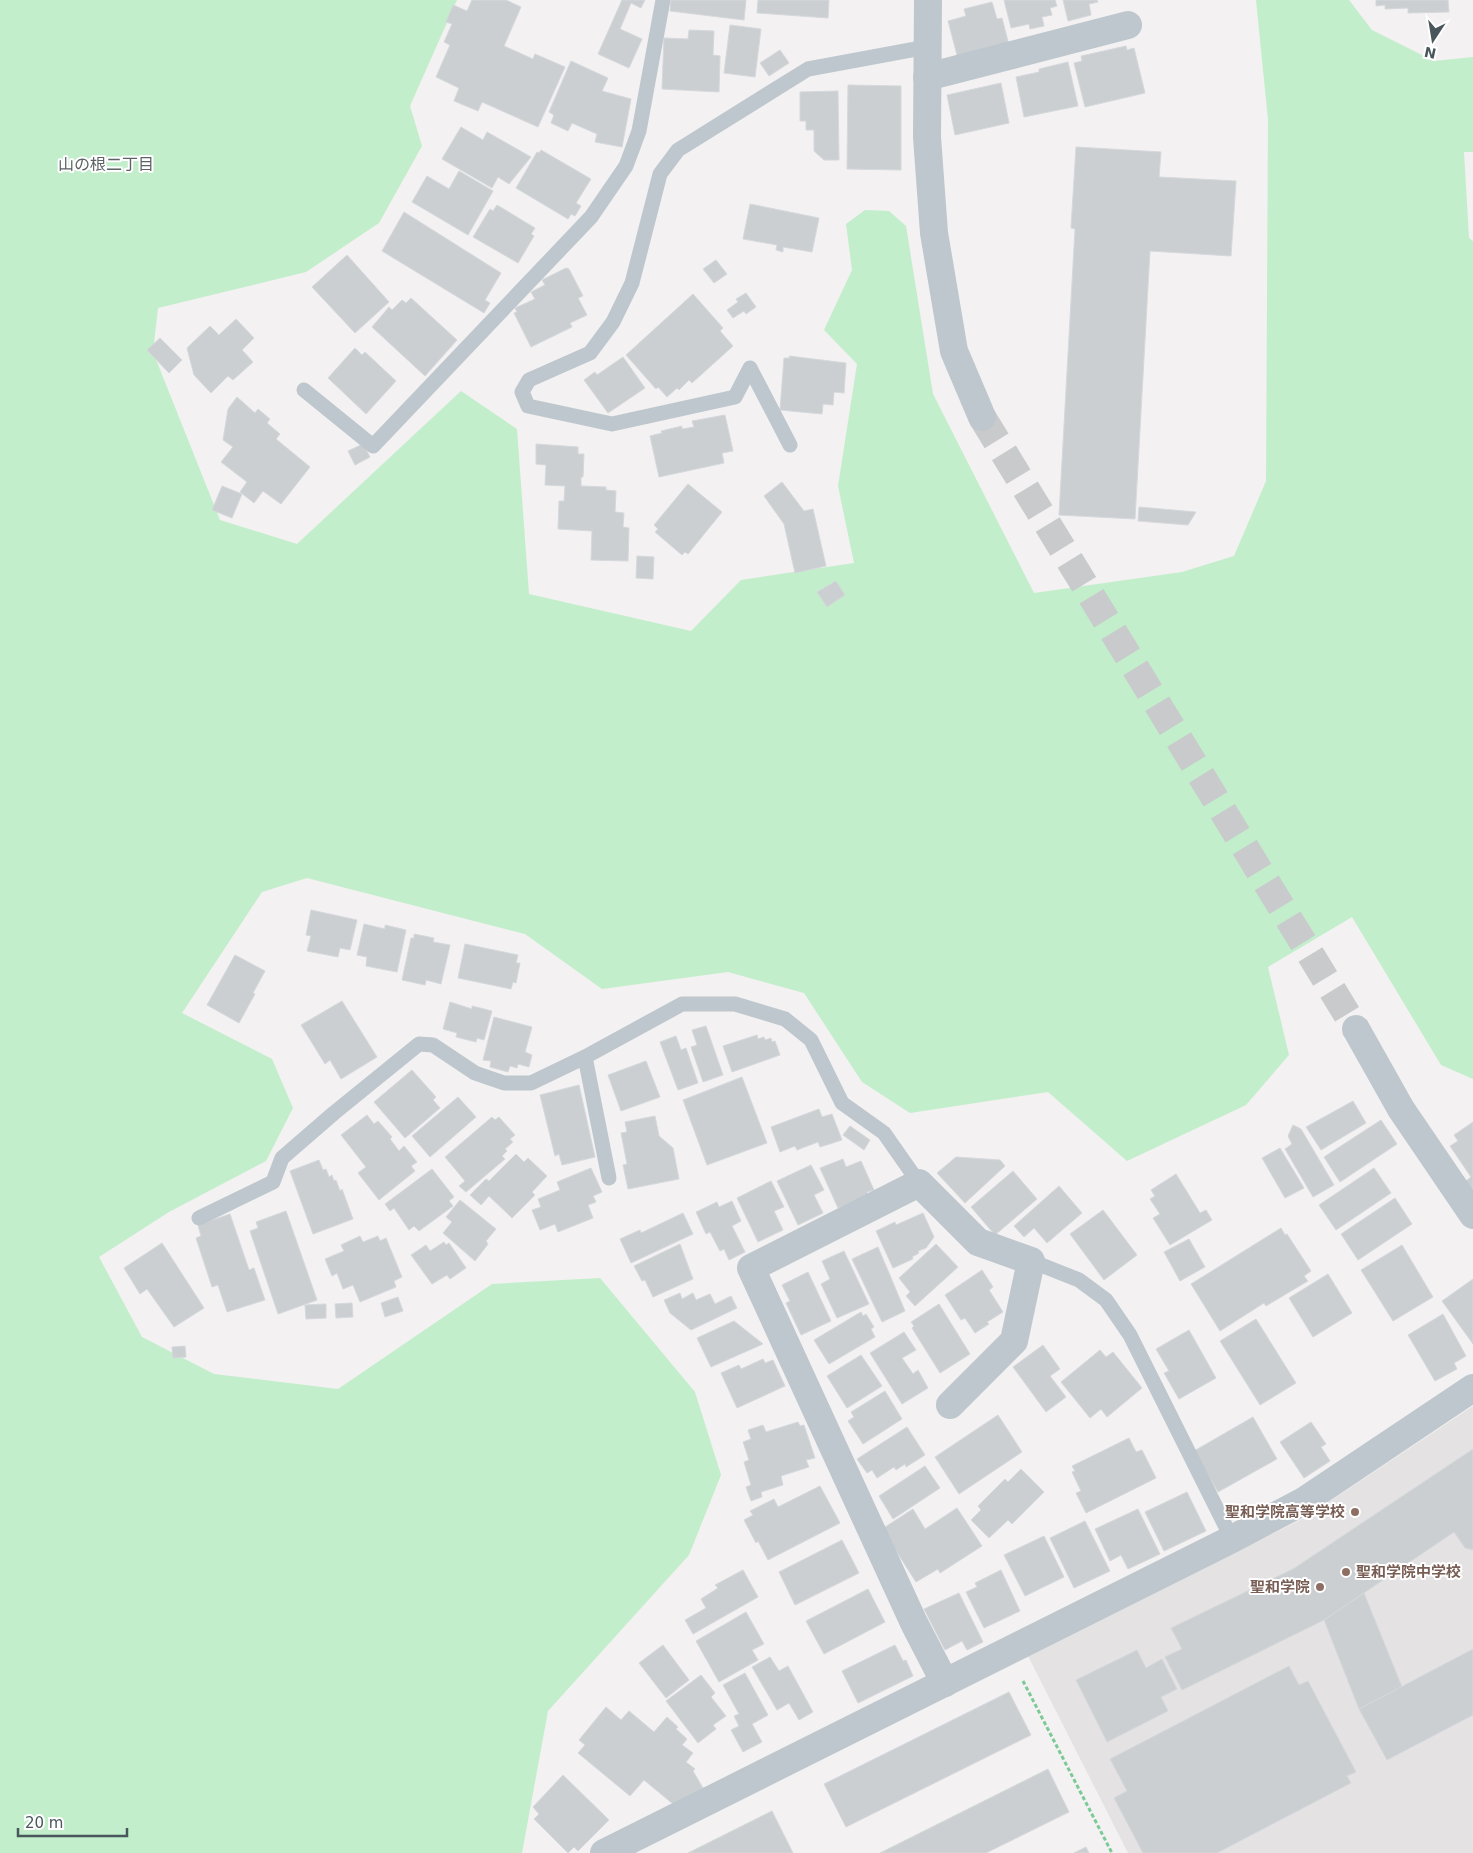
<svg xmlns="http://www.w3.org/2000/svg" width="1473" height="1853" viewBox="0 0 1473 1853" font-family="'DejaVu Sans','Noto Sans JP',sans-serif">
	<rect width="100%" height="100%" fill="#f3f1f1"/>
	<!-- education -->
	<polygon fill="#e4e2e2" points="1473,1406 1473,1853 1128,1853 1028,1656 1306,1517"/>
	<!-- green -->
	<polygon fill="#c2eecb" points="0,0 457,0 410,106 422,146 379,223 306,272 158,308 153,352 220,520 297,544 461,391 517,429 529,594 691,631 741,580 854,563 838,486 857,364 824,330 852,270 846,224 865,210 889,211 906,226 933,394 1034,593 1182,572 1234,556 1266,481 1268,120 1256,0 1349,0 1372,30 1434,61 1473,57 1473,152 1464,152 1469,238 1473,241 1473,1079 1441,1065 1352,917 1268,967 1289,1055 1246,1105 1127,1161 1048,1092 910,1113 862,1082 804,993 728,972 602,989 525,934 307,878 262,892 182,1013 272,1059 293,1108 266,1161 169,1212 99,1257 142,1337 214,1374 338,1389 492,1284 600,1278 695,1392 721,1475 689,1555 548,1711 522,1853 0,1853"/>
	<!-- building -->
	<g fill="#cbcfd2" stroke="#d5d8dc">
		<polygon points="472,0 506,0 521,7 504,46 533,59 535,54 565,67 538,127 482,102 478,111 454,101 459,88 436,77 450,45 444,42 452,24 446,22 453,5 467,11"/>
		<polygon points="622,0 645,0 641,8 631,3 620,29 642,39 629,68 598,54"/>
		<polygon points="671,0 746,0 744,20 670,11"/>
		<polygon points="758,0 829,0 828,18 757,13"/>
		<polygon points="1004,0 1055,0 1057,6 1050,8 1052,15 1042,17 1044,26 1030,29 1029,24 1011,28"/>
		<polygon points="1063,0 1097,0 1098,2 1089,4 1091,15 1068,21"/>
		<polygon points="1376,0 1448,0 1449,12 1408,13 1408,8 1385,9 1385,5 1376,6"/>
		<polygon points="992,2 997,19 1002,18 1009,45 958,59 948,21 966,16 964,9"/>
		<polygon points="730,25 761,29 755,77 724,73"/>
		<polygon points="689,30 714,31 713,55 720,56 719,92 662,89 664,38 688,39"/>
		<polygon points="1126,46 1127,50 1134,48 1145,93 1085,107 1074,63 1082,61 1081,56"/>
		<polygon points="780,50 789,63 769,76 760,63"/>
		<polygon points="571,61 608,78 602,91 631,99 622,147 595,142 597,134 572,123 568,131 551,123 554,115 549,112"/>
		<polygon points="1068,62 1078,106 1024,117 1016,77 1039,72 1039,69"/>
		<polygon points="1001,83 1009,123 955,135 947,95"/>
		<polygon points="848,85 901,86 901,170 847,169"/>
		<polygon points="838,91 839,160 824,160 814,151 814,130 806,130 806,121 800,121 800,92"/>
		<polygon points="461,127 483,140 487,132 531,157 509,184 498,177 492,188 442,159"/>
		<polygon points="1076,147 1161,152 1159,177 1236,181 1231,256 1150,251 1135,519 1059,515 1075,229 1071,228"/>
		<polygon points="541,150 591,179 576,203 581,206 575,216 571,214 568,219 516,188 537,152 539,153"/>
		<polygon points="459,171 493,191 468,235 412,202 427,176 449,189"/>
		<polygon points="750,204 819,218 812,252 783,247 783,252 776,250 777,245 743,239"/>
		<polygon points="497,205 535,228 531,234 534,236 518,263 473,237 490,209 493,211"/>
		<polygon points="404,212 501,273 485,300 490,303 484,313 382,251"/>
		<polygon points="347,255 389,302 355,333 312,287"/>
		<polygon points="716,260 727,274 714,283 703,269"/>
		<polygon points="566,268 569,269 583,296 578,298 587,315 570,323 572,327 531,347 514,313 517,312 515,308 535,299 531,292 545,285 542,280"/>
		<polygon points="746,293 756,307 746,314 744,311 733,318 727,310 738,302 736,299"/>
		<polygon points="693,294 723,328 720,331 733,346 692,383 689,380 679,390 677,388 667,397 658,387 656,389 626,355"/>
		<polygon points="411,298 457,340 425,376 372,327 389,307 392,310 402,300 406,303"/>
		<polygon points="236,319 254,338 242,350 253,362 233,380 228,376 211,393 194,375 187,348 210,326 219,335"/>
		<polygon points="160,338 182,360 169,373 147,350"/>
		<polygon points="355,348 362,355 365,352 396,381 366,414 328,378"/>
		<polygon points="789,356 846,363 844,393 834,392 833,405 823,404 822,414 780,410 784,358 790,358"/>
		<polygon points="623,357 645,388 608,413 584,380 595,372 597,375"/>
		<polygon points="237,397 255,413 258,409 270,419 267,423 280,434 276,439 310,467 281,504 263,491 254,503 240,492 247,482 221,462 233,447 223,440 228,409"/>
		<polygon points="725,415 733,451 722,453 724,463 659,477 650,436 662,433 661,431 682,426 682,429 694,427 692,421"/>
		<polygon points="363,444 370,457 355,465 348,451"/>
		<polygon points="536,444 578,447 578,454 584,454 583,477 581,477 581,486 606,487 606,490 616,491 615,512 624,513 623,527 629,528 628,561 591,560 592,531 558,529 559,501 564,501 565,486 545,485 546,465 536,464"/>
		<polygon points="782,482 804,511 813,509 826,566 795,573 784,524 764,496"/>
		<polygon points="688,484 722,512 688,554 685,552 682,555 655,532 658,529 654,525"/>
		<polygon points="222,486 242,494 232,518 212,510"/>
		<polygon points="1139,507 1196,512 1188,525 1138,521"/>
		<polygon points="637,556 654,557 653,579 636,578"/>
		<polygon points="836,581 845,595 827,607 817,592"/>
		<polygon points="311,910 357,920 350,950 340,948 338,957 307,951 311,936 306,935"/>
		<polygon points="364,924 385,929 385,925 406,930 397,972 366,966 367,957 357,955"/>
		<polygon points="414,934 434,938 433,942 450,945 441,984 426,980 425,985 402,980 411,938 414,938"/>
		<polygon points="465,944 518,955 516,963 520,963 516,983 513,982 511,989 458,978"/>
		<polygon points="235,955 265,971 253,993 255,994 239,1023 207,1005"/>
		<polygon points="342,1001 377,1057 341,1079 330,1060 325,1064 301,1025"/>
		<polygon points="450,1002 472,1009 472,1006 492,1011 484,1040 477,1038 476,1042 456,1037 457,1033 443,1029"/>
		<polygon points="494,1017 532,1027 525,1052 532,1055 529,1067 518,1064 517,1068 510,1066 508,1072 490,1067 491,1061 483,1060"/>
		<polygon points="706,1026 723,1075 703,1082 691,1047 697,1045 692,1030"/>
		<polygon points="757,1035 758,1039 764,1037 765,1040 771,1038 772,1042 775,1041 780,1055 732,1072 723,1046"/>
		<polygon points="676,1036 681,1050 686,1048 698,1083 678,1090 660,1042"/>
		<polygon points="646,1061 660,1097 621,1111 608,1075"/>
		<polygon points="412,1070 436,1097 433,1100 440,1108 405,1138 374,1102"/>
		<polygon points="742,1077 767,1143 707,1165 683,1100"/>
		<polygon points="579,1085 595,1157 562,1165 559,1154 555,1156 540,1095"/>
		<polygon points="458,1097 476,1117 430,1157 412,1136"/>
		<polygon points="1353,1101 1366,1123 1321,1150 1306,1127"/>
		<polygon points="819,1109 822,1117 832,1114 842,1140 820,1147 818,1142 797,1150 795,1146 780,1152 771,1127"/>
		<polygon points="367,1115 374,1124 378,1121 392,1137 390,1139 399,1151 404,1146 417,1162 411,1166 415,1171 379,1200 358,1173 366,1167 341,1135"/>
		<polygon points="655,1116 659,1136 673,1148 679,1179 628,1189 623,1165 627,1164 621,1133 627,1132 625,1122"/>
		<polygon points="492,1117 495,1120 499,1117 515,1135 510,1139 513,1142 505,1149 507,1151 502,1156 505,1159 466,1192 459,1186 465,1181 445,1157"/>
		<polygon points="1381,1120 1397,1144 1340,1182 1324,1157"/>
		<polygon points="1473,1122 1473,1193 1466,1181 1471,1177 1450,1146 1458,1141 1454,1135"/>
		<polygon points="1293,1125 1301,1129 1334,1185 1313,1197 1285,1149 1292,1144 1288,1136"/>
		<polygon points="850,1126 870,1140 864,1150 843,1135"/>
		<polygon points="1280,1148 1304,1188 1285,1198 1262,1158"/>
		<polygon points="516,1154 524,1162 528,1158 547,1176 532,1192 535,1195 512,1218 489,1196 481,1205 470,1195 486,1179 489,1181"/>
		<polygon points="956,1157 1000,1160 1005,1166 965,1203 937,1173"/>
		<polygon points="843,1159 846,1167 861,1161 874,1190 867,1192 868,1195 838,1208 820,1168"/>
		<polygon points="319,1160 323,1170 326,1169 329,1177 332,1175 334,1181 336,1180 340,1191 342,1189 353,1219 313,1234 290,1171"/>
		<polygon points="811,1165 824,1190 814,1195 823,1213 798,1225 777,1181"/>
		<polygon points="591,1168 602,1192 593,1196 596,1202 588,1205 593,1218 558,1232 555,1224 540,1230 532,1210 541,1207 538,1199 560,1190 557,1182"/>
		<polygon points="1374,1168 1391,1193 1336,1230 1319,1205"/>
		<polygon points="432,1169 454,1197 449,1201 453,1206 419,1231 414,1226 409,1230 394,1208 390,1211 385,1204"/>
		<polygon points="1013,1171 1037,1199 995,1235 971,1207"/>
		<polygon points="1176,1174 1200,1213 1206,1210 1212,1220 1170,1245 1153,1218 1160,1214 1150,1199 1155,1196 1151,1190"/>
		<polygon points="771,1181 784,1207 774,1211 783,1230 758,1242 737,1198"/>
		<polygon points="1059,1186 1082,1213 1047,1243 1034,1228 1024,1237 1014,1226"/>
		<polygon points="1395,1198 1412,1224 1358,1260 1341,1234"/>
		<polygon points="460,1200 496,1229 486,1241 488,1244 475,1261 443,1233 452,1222 446,1217"/>
		<polygon points="732,1201 741,1221 732,1226 745,1252 729,1260 724,1249 720,1251 710,1232 706,1234 696,1212 717,1202 719,1207"/>
		<polygon points="1103,1210 1137,1255 1104,1280 1070,1234"/>
		<polygon points="286,1211 317,1300 278,1314 250,1231 258,1228 256,1222"/>
		<polygon points="683,1213 693,1234 631,1263 620,1239 640,1230 641,1233"/>
		<polygon points="923,1213 934,1237 926,1248 918,1251 919,1253 912,1257 913,1259 893,1268 876,1231 895,1222 896,1225"/>
		<polygon points="230,1214 249,1270 254,1268 265,1300 227,1312 218,1285 212,1287 196,1238 201,1236 198,1225"/>
		<polygon points="1281,1228 1285,1235 1287,1234 1311,1271 1304,1276 1308,1281 1266,1306 1264,1303 1220,1331 1191,1284"/>
		<polygon points="360,1236 363,1242 378,1236 380,1241 386,1238 402,1277 394,1281 396,1287 360,1302 353,1285 343,1289 337,1273 332,1276 325,1259 344,1251 341,1245"/>
		<polygon points="1189,1239 1205,1267 1180,1281 1164,1252"/>
		<polygon points="444,1242 446,1245 449,1243 466,1268 450,1279 447,1275 432,1284 411,1255 426,1245 430,1251"/>
		<polygon points="162,1243 204,1308 174,1327 147,1289 140,1294 124,1268"/>
		<polygon points="680,1244 693,1279 653,1297 645,1280 642,1281 634,1266"/>
		<polygon points="936,1244 958,1267 915,1306 906,1296 910,1292 899,1278"/>
		<polygon points="1402,1245 1433,1297 1393,1321 1361,1270"/>
		<polygon points="878,1247 905,1311 882,1322 852,1259"/>
		<polygon points="844,1251 869,1304 837,1318 821,1284 830,1279 822,1261"/>
		<polygon points="982,1270 993,1287 989,1290 1003,1312 987,1322 989,1324 975,1333 965,1318 961,1320 945,1295"/>
		<polygon points="808,1272 831,1321 801,1335 786,1303 790,1301 782,1285"/>
		<polygon points="1328,1274 1352,1313 1313,1337 1289,1298"/>
		<polygon points="1473,1279 1473,1344 1442,1301"/>
		<polygon points="680,1293 682,1299 693,1293 696,1300 710,1294 715,1304 731,1296 737,1308 691,1330 670,1313 664,1300"/>
		<polygon points="398,1297 403,1311 385,1317 381,1303"/>
		<polygon points="352,1303 353,1317 336,1318 335,1304"/>
		<polygon points="326,1304 326,1318 306,1319 305,1305"/>
		<polygon points="939,1304 970,1354 940,1373 912,1328 914,1326 911,1322"/>
		<polygon points="861,1312 863,1316 866,1314 874,1327 871,1329 875,1337 829,1364 814,1340"/>
		<polygon points="1443,1314 1466,1356 1454,1363 1457,1369 1435,1381 1408,1335"/>
		<polygon points="1256,1319 1296,1383 1260,1405 1220,1341"/>
		<polygon points="734,1321 763,1344 711,1367 697,1338"/>
		<polygon points="1189,1330 1216,1378 1179,1399 1164,1373 1169,1371 1156,1349"/>
		<polygon points="904,1332 916,1350 902,1358 913,1374 918,1370 928,1388 902,1404 870,1353"/>
		<polygon points="1043,1345 1060,1369 1050,1376 1066,1397 1046,1412 1013,1367"/>
		<polygon points="185,1346 186,1357 173,1358 172,1347"/>
		<polygon points="1100,1350 1106,1357 1113,1352 1142,1388 1107,1417 1101,1409 1090,1418 1061,1382"/>
		<polygon points="861,1355 882,1386 847,1408 827,1376"/>
		<polygon points="763,1359 765,1363 773,1360 785,1386 737,1408 721,1373 739,1365 741,1369"/>
		<polygon points="885,1391 902,1419 863,1444 848,1421 854,1417 851,1412"/>
		<polygon points="998,1415 1022,1452 959,1494 935,1457"/>
		<polygon points="1253,1417 1277,1459 1218,1492 1194,1451"/>
		<polygon points="798,1422 800,1426 804,1425 815,1458 806,1460 809,1467 781,1476 783,1485 761,1492 762,1497 751,1501 746,1487 751,1485 744,1462 749,1460 743,1442 751,1439 748,1430 763,1425 766,1432"/>
		<polygon points="1311,1422 1326,1444 1321,1447 1330,1461 1304,1478 1280,1442"/>
		<polygon points="907,1427 925,1455 906,1467 905,1464 896,1470 894,1467 877,1478 872,1470 867,1473 857,1459"/>
		<polygon points="1129,1438 1136,1452 1142,1450 1156,1478 1086,1513 1076,1493 1081,1491 1072,1472 1075,1471 1072,1466"/>
		<polygon points="1473,1449 1473,1550 1465,1548 1454,1532 1324,1620 1182,1690 1165,1657 1182,1649 1171,1628 1293,1569"/>
		<polygon points="925,1466 940,1488 893,1519 879,1496"/>
		<polygon points="1021,1469 1044,1492 1012,1524 1008,1520 989,1538 971,1520 981,1510 978,1506 1005,1479 1008,1482"/>
		<polygon points="820,1486 840,1523 768,1560 758,1541 756,1543 744,1520 753,1515 750,1511 774,1499 778,1507"/>
		<polygon points="1187,1492 1206,1531 1164,1551 1145,1512"/>
		<polygon points="957,1508 982,1546 940,1573 938,1569 916,1582 882,1529 913,1509 925,1529"/>
		<polygon points="1138,1509 1160,1554 1128,1569 1121,1555 1110,1561 1095,1529"/>
		<polygon points="1085,1521 1110,1571 1074,1588 1050,1538"/>
		<polygon points="1044,1536 1064,1577 1025,1596 1004,1555"/>
		<polygon points="842,1540 859,1573 795,1605 779,1572"/>
		<polygon points="743,1570 758,1597 693,1634 685,1620 706,1608 701,1599 718,1588 715,1585"/>
		<polygon points="1001,1570 1020,1611 984,1628 966,1592 977,1587 975,1583"/>
		<polygon points="868,1589 885,1622 824,1654 806,1621"/>
		<polygon points="959,1593 983,1642 967,1650 962,1641 945,1650 924,1609"/>
		<polygon points="1364,1593 1402,1687 1359,1709 1324,1620"/>
		<polygon points="746,1612 764,1644 752,1650 758,1660 719,1682 696,1641"/>
		<polygon points="663,1645 689,1680 666,1698 639,1663"/>
		<polygon points="895,1645 903,1661 906,1660 913,1676 858,1703 842,1671"/>
		<polygon points="1473,1649 1473,1715 1387,1760 1359,1709"/>
		<polygon points="1137,1650 1146,1668 1162,1659 1177,1689 1161,1697 1168,1711 1107,1742 1076,1680"/>
		<polygon points="770,1657 779,1671 788,1666 813,1712 799,1720 789,1703 777,1710 752,1667"/>
		<polygon points="1289,1666 1299,1685 1308,1681 1356,1772 1347,1776 1351,1783 1217,1853 1143,1853 1114,1798 1127,1791 1110,1759"/>
		<polygon points="745,1673 768,1715 752,1724 762,1742 743,1752 731,1730 739,1726 734,1716 739,1714 723,1685"/>
		<polygon points="701,1675 715,1693 711,1697 726,1716 713,1725 716,1729 698,1743 666,1701"/>
		<polygon points="1009,1692 1031,1735 846,1827 824,1784"/>
		<polygon points="606,1707 621,1720 629,1711 654,1732 667,1717 678,1727 676,1729 687,1739 682,1745 693,1753 686,1762 695,1769 693,1771 703,1788 673,1804 644,1780 630,1796 578,1753 585,1745 579,1740"/>
		<polygon points="1048,1769 1069,1812 986,1853 880,1853"/>
		<polygon points="563,1775 609,1820 578,1851 574,1847 568,1853 534,1819 539,1814 533,1807"/>
		<polygon points="772,1811 793,1853 688,1853"/>
		<polygon points="1086,1847 1089,1853 1074,1853"/>
	</g>
	<g fill="none" stroke-linecap="round" stroke-linejoin="round">
		<!-- street-tunnel -->
		<polyline stroke="#c8cacc" stroke-width="28" stroke-dasharray="28 14" stroke-linecap="butt" points="982,417 1356,1029"/>
		<!-- path -->
		<polyline stroke="#7bca96" stroke-width="3" stroke-dasharray="4 2.5" stroke-linecap="butt" points="1023,1681 1112,1853"/>
		<!-- lane -->
		<g stroke="#bdc7cd" stroke-width="15">
			<polyline points="304,390 373,446 591,217 626,166 639,131 663,0"/>
			<polyline points="790,445 750,368 735,397 612,424 528,406 522,392 529,380 590,353 613,322 632,283 660,174 678,150 808,69 927,47"/>
			<polyline points="585,1057 609,1178"/>
			<polyline points="199,1218 273,1182 282,1158 334,1113 419,1044 433,1045 475,1073 504,1083 531,1083 585,1057 682,1004 735,1004 785,1019 811,1040 842,1103 884,1133 919,1183"/>
			<polyline points="1031,1261 1079,1280 1106,1300 1130,1335 1232,1539"/>
		</g>
		<!-- street -->
		<g stroke="#bdc7cd" stroke-width="28">
			<polyline points="928,0 927,137 934,233 954,351 982,417"/>
			<polyline points="927,77 1128,25"/>
			<polyline points="1356,1029 1401,1109 1473,1215"/>
			<polyline points="945,1683 914,1623 751,1268 919,1183 978,1242 1031,1261 1014,1341 950,1405"/>
			<polyline points="604,1853 1232,1539 1304,1501 1473,1388"/>
		</g>
	</g>
	<!-- markers -->
	<g fill="#8d6e63" stroke="#fff" stroke-width="2">
		<circle cx="1355" cy="1512" r="5"/>
		<circle cx="1346" cy="1572" r="5"/>
		<circle cx="1320" cy="1587" r="5"/>
	</g>
	<g text-anchor="middle" dominant-baseline="central" stroke-width="4" stroke-linejoin="round" paint-order="stroke">
		<!-- education labels -->
		<g font-size="15" font-weight="bold" fill="#785e54" stroke="#fff" text-anchor="end">
			<text x="1345" y="1512">聖和学院高等学校</text>
			<text x="1356" y="1572" text-anchor="start">聖和学院中学校</text>
			<text x="1310" y="1587">聖和学院</text>
		</g>
		<!-- neighbourhood labels -->
		<g font-size="16" fill="#5d6265" stroke="#fff">
			<text x="106" y="164">山の根二丁目</text>
		</g>
	</g>
	<!-- north arrow -->
	<g transform="translate(1433 40) rotate(192)" stroke="#ffffff" stroke-width="4" paint-order="stroke">
	<path d="M0-4L9 19L0 12L-9 19Z" fill="#49575d"/>
	<text y="-8" font-size="14" font-weight="bold" text-anchor="middle" fill="#49575d">N</text>
	</g>
	<!-- scale -->
	<path d="M18 1828v8h109v-8" fill="none" stroke="#49575d" stroke-width="2.5"/>
	<text x="25" y="1828" font-size="15" fill="#49575d" stroke="#ffffff" stroke-width="4" paint-order="stroke">20 m</text>
</svg>
